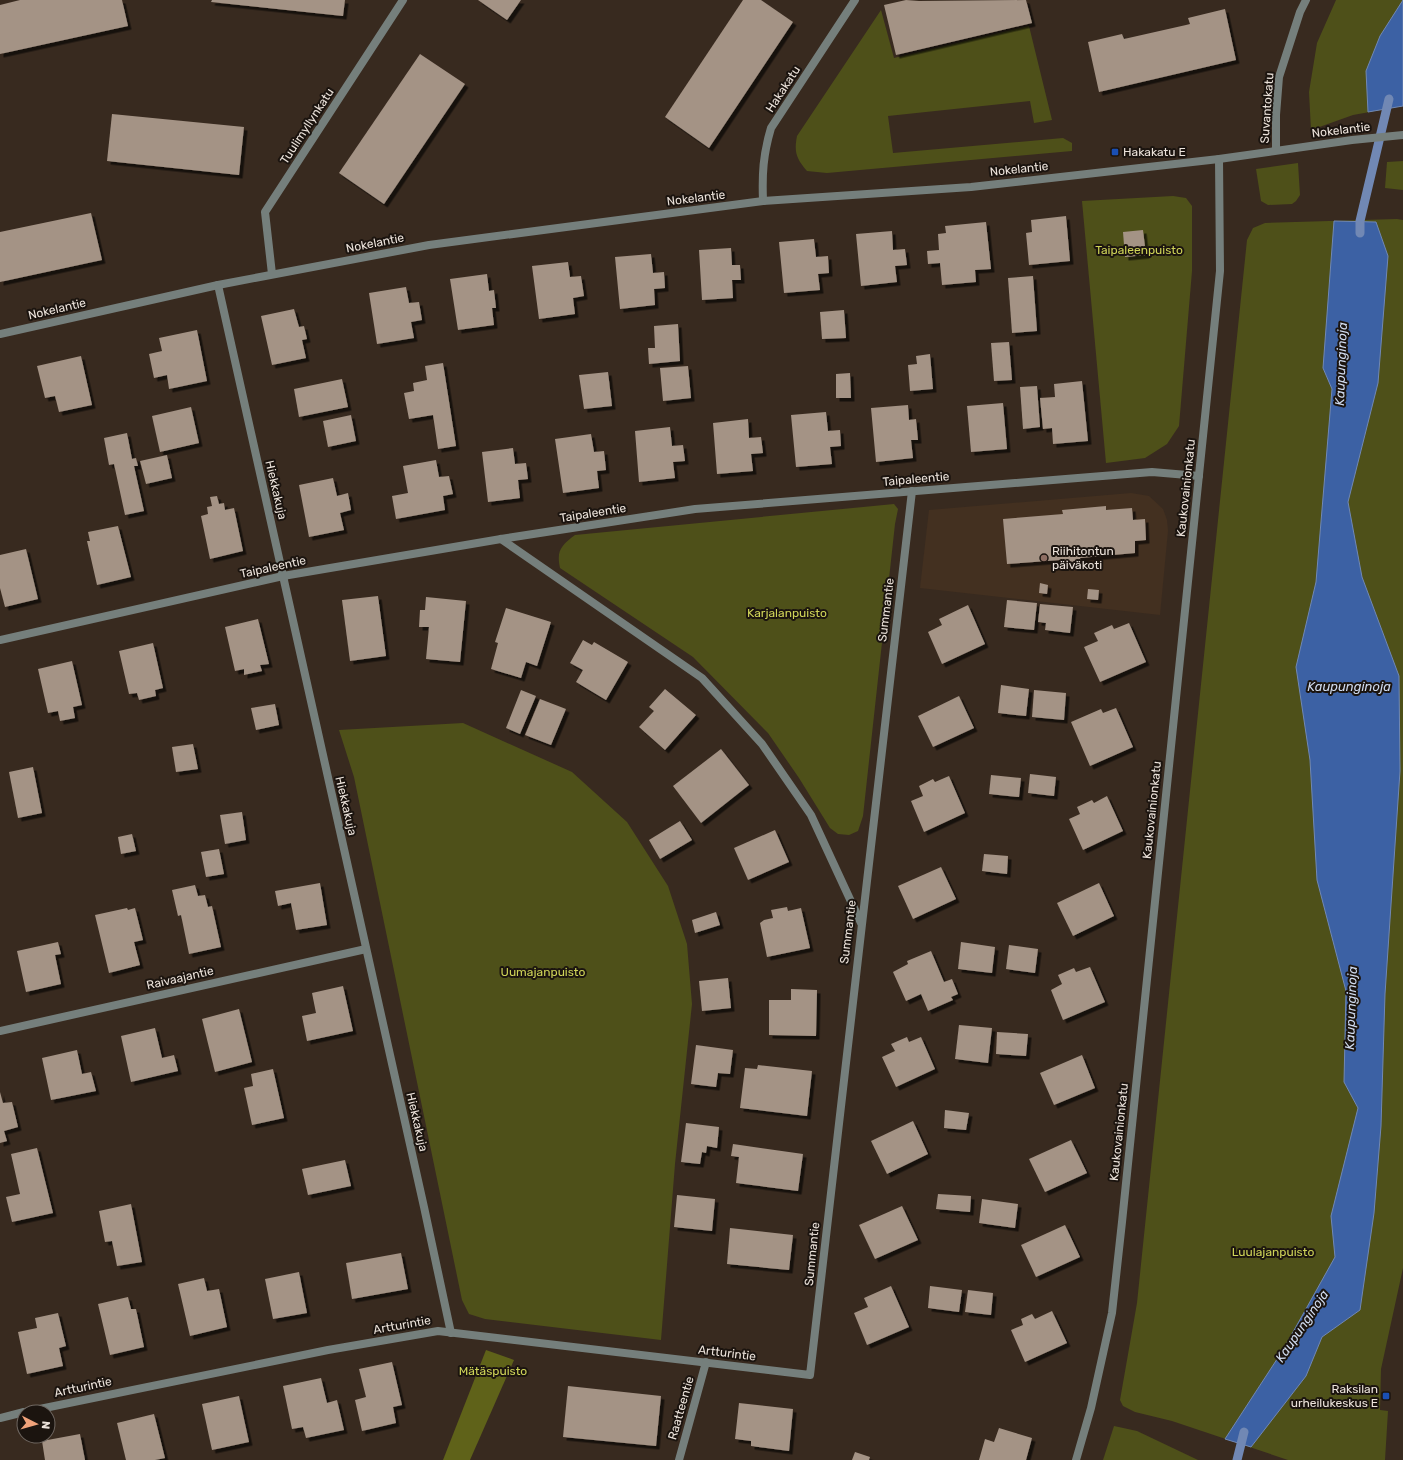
<svg xmlns="http://www.w3.org/2000/svg" width="1403" height="1460" viewBox="0 0 1403 1460" font-family="Rubik,sans-serif">
	<defs>
		<filter id="shadow"><feDropShadow dx="3.5" dy="3.5" stdDeviation="0" flood-color="#0009"/></filter>
	</defs>
	<rect width="100%" height="100%" fill="#382a1f"/>
	<!-- built -->
	<polygon fill="#433020" points="1131,493 1149,496 1163,509 1167,520 1168,531 1160,615 920,588 929,510"/>
	<!-- green -->
	<g fill="#4e5019">
		<polygon points="1336,0 1403,0 1403,106 1353,115 1311,130 1309,92 1317,43"/>
		<path d="M881,10L894,58L1029,26L1052,120L1034,123L1030,101L888,116L893,153L1063,138L1072,143V151L827,173L807,171C796,158 794,152 797,136Z"/>
		<polygon points="1403,161 1403,190 1385,188 1387,162"/>
		<polygon points="1298,163 1300,195 1296,201 1292,204 1268,205 1261,201 1256,169"/>
		<polygon points="1173,196 1186,198 1192,206 1192,271 1179,426 1167,444 1145,458 1106,463 1082,201"/>
		<polygon points="1397,219 1403,220 1403,1268 1381,1369 1380,1410 1388,1411 1385,1460 1288,1460 1172,1421 1135,1412 1123,1406 1120,1400 1137,1303 1247,240 1253,228 1265,223"/>
		<path d="M894,504L898,509L895,524L863,816L858,831L849,835L838,834L830,828L799,778L768,733L693,657L560,568C556,550 562,545 575,535Z"/>
		<polygon points="463,723 572,772 627,822 668,886 687,944 692,1004 675,1164 661,1340 485,1319 469,1314 462,1300 354,777 339,730"/>
		<polygon points="1114,1426 1137,1431 1198,1460 1103,1460"/>
	</g>
	<!-- forest -->
	<polygon fill="#5f6219" points="486,1350 514,1360 470,1460 443,1460"/>
	<!-- water -->
	<g fill="#3c61a4" stroke="#7188b4">
		<polygon points="1403,0 1403,106 1368,112 1366,71 1380,36"/>
		<polygon points="1334,221 1376,222 1388,256 1378,383 1348,502 1362,577 1399,676 1400,771 1385,994 1381,1126 1374,1213 1360,1310 1322,1337 1306,1376 1251,1447 1225,1439 1283,1350 1335,1257 1331,1216 1358,1108 1344,1082 1346,991 1317,880 1310,760 1296,667 1316,582 1332,389 1323,368"/>
	</g>
	<g fill="none" stroke-linecap="round" stroke-linejoin="round">
		<!-- stream -->
		<g stroke="#7188b4" stroke-width="9">
			<polyline points="1360,233 1360,221 1389,99"/>
			<polyline points="1237,1460 1244,1432"/>
		</g>
	</g>
	<!-- building -->
	<g fill="#a49385" filter="url(#shadow)">
		<polygon points="20,0 122,0 128,26 0,54 0,5"/>
		<polygon points="212,0 345,0 343,16 211,2"/>
		<polygon points="478,0 521,0 507,20"/>
		<polygon points="743,0 761,0 793,22 709,148 665,117"/>
		<polygon points="906,0 919,1 1026,0 1032,23 896,55 884,5"/>
		<polygon points="1225,9 1236,60 1099,92 1088,42 1122,34 1124,39 1186,25 1190,24 1188,18"/>
		<polygon points="420,54 465,84 384,204 339,173"/>
		<polygon points="112,114 244,127 239,175 107,161"/>
		<polygon points="91,213 102,260 0,282 0,232"/>
		<polygon points="1066,216 1070,261 1029,265 1026,233 1032,232 1031,220"/>
		<polygon points="986,222 991,269 975,270 976,282 942,285 940,263 928,264 927,251 939,250 938,234 946,233 945,226"/>
		<polygon points="1143,230 1146,255 1125,257 1123,232"/>
		<polygon points="892,231 893,250 905,249 907,265 895,266 897,282 861,286 856,234"/>
		<polygon points="814,239 816,257 828,256 829,273 818,274 820,290 784,293 779,242"/>
		<polygon points="731,248 732,265 740,265 741,280 732,280 733,298 702,300 699,250"/>
		<polygon points="651,254 653,273 664,272 665,288 654,289 655,305 620,309 615,257"/>
		<polygon points="568,262 570,277 581,276 584,296 573,298 575,314 539,319 532,266"/>
		<polygon points="487,274 489,291 494,290 496,308 492,308 494,325 458,330 450,279"/>
		<polygon points="1033,276 1037,331 1012,333 1008,278"/>
		<polygon points="406,287 409,303 419,302 422,320 411,322 414,338 377,344 369,293"/>
		<polygon points="294,309 299,327 304,326 307,339 302,340 306,358 272,365 261,316"/>
		<polygon points="844,310 846,338 822,339 820,312"/>
		<polygon points="678,324 680,361 649,364 648,348 655,348 654,326"/>
		<polygon points="197,330 207,381 169,389 167,375 154,378 149,354 162,351 159,338"/>
		<polygon points="1009,342 1012,380 994,381 991,343"/>
		<polygon points="930,354 933,389 910,391 908,365 917,364 916,356"/>
		<polygon points="81,356 92,405 59,412 55,396 45,398 37,366"/>
		<polygon points="443,363 456,446 438,449 433,415 409,419 404,393 414,391 413,383 427,380 425,366"/>
		<polygon points="688,366 691,398 663,401 660,368"/>
		<polygon points="608,372 612,406 584,409 579,375"/>
		<polygon points="850,373 851,398 836,398 836,374"/>
		<polygon points="342,379 348,407 299,417 294,389"/>
		<polygon points="1082,381 1088,441 1053,444 1052,428 1043,429 1040,398 1055,397 1054,384"/>
		<polygon points="1037,386 1040,427 1023,429 1020,387"/>
		<polygon points="1003,403 1007,449 971,452 967,406"/>
		<polygon points="908,405 909,420 916,419 918,440 911,440 913,458 876,462 871,408"/>
		<polygon points="191,407 199,443 160,452 152,416"/>
		<polygon points="826,412 828,431 840,430 841,446 830,447 832,464 796,467 791,415"/>
		<polygon points="351,415 356,441 328,447 323,421"/>
		<polygon points="748,419 749,438 761,437 763,453 751,454 753,471 717,474 713,423"/>
		<polygon points="670,427 672,446 683,445 685,461 673,462 675,478 639,482 635,431"/>
		<polygon points="127,433 132,459 136,458 138,466 134,466 144,511 125,515 114,464 109,465 104,438"/>
		<polygon points="591,434 594,452 604,451 606,470 597,471 599,488 563,493 555,439"/>
		<polygon points="513,448 515,464 526,463 528,479 518,480 520,498 488,502 482,452"/>
		<polygon points="167,455 172,478 146,484 140,461"/>
		<polygon points="436,460 439,477 449,476 453,494 443,496 445,510 396,519 392,496 408,493 403,466"/>
		<polygon points="333,478 337,496 348,493 351,510 340,513 344,530 309,537 299,485"/>
		<polygon points="217,496 219,504 224,503 225,510 234,508 243,551 210,559 201,516 208,514 207,507 212,506 210,497"/>
		<polygon points="1106,506 1106,510 1132,508 1133,520 1145,519 1146,540 1135,541 1135,553 1080,558 1081,565 1060,567 1060,560 1007,564 1003,519 1063,514 1062,510"/>
		<polygon points="118,526 131,577 97,585 87,541 90,541 88,532"/>
		<polygon points="26,549 38,599 5,607 0,588 0,555"/>
		<polygon points="1040,583 1048,585 1047,594 1039,593"/>
		<polygon points="1088,589 1099,590 1098,600 1087,599"/>
		<polygon points="378,596 386,656 350,661 342,600"/>
		<polygon points="426,597 466,601 460,662 426,659 429,627 419,627 420,610 425,610"/>
		<polygon points="1007,600 1037,603 1034,630 1004,627"/>
		<polygon points="1040,604 1073,607 1070,633 1045,630 1046,623 1038,622"/>
		<polygon points="968,605 985,644 942,664 928,632 942,625 939,619"/>
		<polygon points="506,608 551,622 537,666 526,662 521,678 491,669 498,643 495,642"/>
		<polygon points="258,619 269,664 260,665 262,671 244,675 244,669 235,671 225,627"/>
		<polygon points="1129,623 1146,662 1100,682 1084,647 1098,641 1094,633 1112,625 1114,629"/>
		<polygon points="583,640 592,645 594,642 628,662 606,700 576,682 583,670 570,663"/>
		<polygon points="153,643 163,688 155,690 156,696 139,700 137,693 129,694 119,651"/>
		<polygon points="72,661 82,705 73,707 75,718 60,721 58,711 48,713 38,669"/>
		<polygon points="1001,685 1029,689 1026,716 998,713"/>
		<polygon points="665,689 696,715 665,750 639,727 654,711 649,707"/>
		<polygon points="521,690 536,696 520,734 506,728"/>
		<polygon points="1034,690 1066,693 1064,720 1032,717"/>
		<polygon points="959,696 974,728 933,747 918,716"/>
		<polygon points="540,699 566,709 551,745 525,735"/>
		<polygon points="275,704 279,725 256,730 251,708"/>
		<polygon points="1116,708 1133,747 1090,766 1071,722 1101,709 1103,713"/>
		<polygon points="193,744 198,769 176,772 172,747"/>
		<polygon points="721,749 749,785 701,823 673,786"/>
		<polygon points="33,767 42,813 18,818 9,772"/>
		<polygon points="1030,774 1056,777 1054,796 1028,793"/>
		<polygon points="991,775 1021,778 1019,797 989,794"/>
		<polygon points="949,776 965,813 924,832 911,801 923,796 919,786 933,779 935,782"/>
		<polygon points="1107,796 1123,831 1083,850 1069,819 1080,814 1077,807 1092,800 1094,803"/>
		<polygon points="242,812 246,840 225,844 220,815"/>
		<polygon points="680,821 692,840 660,859 649,840"/>
		<polygon points="775,830 789,862 748,880 734,848"/>
		<polygon points="132,834 136,851 121,854 118,837"/>
		<polygon points="219,849 224,874 206,877 201,852"/>
		<polygon points="984,854 1008,856 1007,874 982,871"/>
		<polygon points="941,867 956,899 913,919 898,886"/>
		<polygon points="320,883 327,925 296,930 291,903 278,906 275,891"/>
		<polygon points="1099,883 1114,916 1073,936 1057,903"/>
		<polygon points="195,885 198,896 205,895 208,907 212,906 221,947 189,954 181,915 178,916 172,890"/>
		<polygon points="787,907 788,911 801,908 810,948 767,957 760,923 764,920 773,918 771,910"/>
		<polygon points="127,908 128,910 135,908 143,940 134,942 140,965 109,973 95,915"/>
		<polygon points="716,912 720,925 695,933 692,920"/>
		<polygon points="58,942 61,954 55,955 61,984 26,992 17,951"/>
		<polygon points="961,942 995,947 992,973 958,969"/>
		<polygon points="1009,945 1038,949 1035,973 1006,969"/>
		<polygon points="931,951 944,982 952,979 958,994 951,997 953,1000 928,1011 921,994 906,1001 893,972 908,964 907,961"/>
		<polygon points="1090,967 1105,1002 1063,1020 1051,990 1062,984 1058,975 1074,968 1076,972"/>
		<polygon points="728,978 731,1008 702,1011 699,981"/>
		<polygon points="343,986 353,1031 307,1041 302,1016 316,1013 312,993"/>
		<polygon points="791,989 817,990 816,1036 769,1035 769,1000 791,1000"/>
		<polygon points="239,1009 252,1062 215,1072 202,1019"/>
		<polygon points="959,1025 992,1028 988,1063 955,1059"/>
		<polygon points="155,1028 162,1058 174,1055 178,1071 131,1082 121,1036"/>
		<polygon points="997,1032 1028,1034 1026,1056 996,1054"/>
		<polygon points="907,1037 909,1042 921,1037 935,1069 896,1087 882,1057 895,1051 891,1044"/>
		<polygon points="696,1045 733,1050 730,1074 718,1073 716,1087 691,1084"/>
		<polygon points="77,1050 82,1074 91,1072 96,1091 51,1100 42,1058"/>
		<polygon points="1082,1055 1095,1088 1054,1105 1040,1073"/>
		<polygon points="758,1065 812,1071 807,1116 740,1108 745,1068 757,1069"/>
		<polygon points="273,1069 284,1118 252,1125 244,1088 253,1086 251,1074"/>
		<polygon points="0,1092 3,1103 12,1102 18,1127 4,1131 7,1141 0,1143"/>
		<polygon points="945,1110 969,1113 966,1130 944,1128"/>
		<polygon points="913,1121 928,1154 887,1174 871,1141"/>
		<polygon points="686,1123 719,1127 717,1148 707,1146 706,1153 702,1152 700,1164 681,1162"/>
		<polygon points="1071,1140 1087,1173 1045,1192 1029,1159"/>
		<polygon points="733,1144 803,1154 798,1191 736,1183 739,1157 731,1156"/>
		<polygon points="37,1148 53,1213 12,1222 6,1197 20,1194 11,1154"/>
		<polygon points="345,1160 351,1186 308,1195 302,1169"/>
		<polygon points="938,1194 971,1196 970,1212 936,1209"/>
		<polygon points="677,1195 715,1199 712,1231 674,1227"/>
		<polygon points="982,1199 1018,1204 1015,1228 979,1223"/>
		<polygon points="131,1204 142,1262 117,1266 112,1241 105,1242 99,1211"/>
		<polygon points="902,1206 918,1240 875,1259 859,1225"/>
		<polygon points="1065,1225 1080,1257 1036,1277 1021,1245"/>
		<polygon points="730,1228 793,1235 789,1270 727,1264"/>
		<polygon points="401,1253 408,1289 352,1299 346,1263"/>
		<polygon points="299,1272 307,1313 273,1319 265,1279"/>
		<polygon points="204,1278 207,1291 219,1289 227,1327 190,1336 178,1284"/>
		<polygon points="891,1286 909,1327 867,1345 854,1313 868,1307 864,1298"/>
		<polygon points="930,1286 962,1290 959,1312 928,1308"/>
		<polygon points="968,1290 993,1293 991,1315 965,1312"/>
		<polygon points="128,1297 131,1309 136,1309 144,1347 110,1355 98,1304"/>
		<polygon points="1052,1311 1067,1343 1025,1362 1011,1330 1023,1325 1021,1319 1032,1314 1035,1319"/>
		<polygon points="58,1313 66,1346 59,1348 63,1366 27,1374 18,1332 37,1328 35,1318"/>
		<polygon points="392,1362 402,1405 393,1407 396,1423 362,1431 355,1400 366,1397 359,1369"/>
		<polygon points="321,1378 327,1403 337,1400 344,1430 306,1438 303,1427 292,1429 283,1386"/>
		<polygon points="568,1386 661,1396 656,1446 563,1437"/>
		<polygon points="239,1396 249,1442 212,1450 202,1404"/>
		<polygon points="739,1403 793,1409 789,1451 751,1446 751,1441 735,1439"/>
		<polygon points="154,1414 165,1458 155,1460 126,1460 117,1423"/>
		<polygon points="999,1428 1032,1438 1026,1460 979,1460 985,1439 994,1442"/>
		<polygon points="80,1434 85,1460 45,1460 42,1441"/>
		<polygon points="855,1452 870,1457 869,1460 852,1460"/>
	</g>
	<g fill="none" stroke-linecap="round" stroke-linejoin="round">
		<!-- minor -->
		<g stroke="#757f7c" stroke-width="8">
			<polyline points="1276,150 1276,115 1279,77 1300,12 1306,0"/>
			<path d="M763,201C762,174 763,155 771,128L855,0"/>
			<polyline points="272,274 265,212 403,0"/>
			<polyline points="218,285 424,1207 451,1333"/>
			<polyline points="501,539 702,678 762,744 811,815 861,923"/>
			<polyline points="0,640 283,576 501,539 695,509 1152,472 1199,476"/>
			<polyline points="0,1031 366,949"/>
			<polyline points="25,1412 328,1350 438,1331 810,1375 912,491"/>
			<polyline points="0,1418 24,1412"/>
			<polyline points="679,1460 706,1362"/>
			<polyline points="1076,1460 1091,1408 1112,1313 1122,1222 1220,271 1219,159"/>
		</g>
		<!-- tertiary -->
		<polyline stroke="#757f7c" stroke-width="8" points="0,334 218,285 429,245 763,201 971,187 1219,159 1352,140 1403,135"/>
	</g>
	<!-- markers -->
	<g fill="#1a4fb4" stroke="#1b140f" stroke-width="1.5">
		<rect x="1111" y="148" width="8" height="8" rx="2"/>
		<rect x="1382" y="1392" width="8" height="8" rx="2"/>
	</g>
	<circle fill="#8d6e63" stroke="#1b140f" stroke-width="1.5" cx="1044" cy="558" r="4"/>
	<g text-anchor="middle" dominant-baseline="central" stroke-width="4" stroke-linejoin="round" paint-order="stroke">
		<!-- street labels -->
		<g font-size="12" fill="#ece3db" stroke="#1b140f">
			<text transform="translate(783 89) rotate(-57)">Hakakatu</text>
			<text transform="translate(1267 108) rotate(-86)">Suvantokatu</text>
			<text transform="translate(307 126) rotate(-57)">Tuulimyllynkatu</text>
			<text transform="translate(1341 130) rotate(-7)">Nokelantie</text>
			<text transform="translate(1019 169) rotate(-6)">Nokelantie</text>
			<text transform="translate(696 198) rotate(-7)">Nokelantie</text>
			<text transform="translate(375 243) rotate(-11)">Nokelantie</text>
			<text transform="translate(57 309) rotate(-13)">Nokelantie</text>
			<text transform="translate(916 479) rotate(-5)">Taipaleentie</text>
			<text transform="translate(1186 488) rotate(-84)">Kaukovainionkatu</text>
			<text transform="translate(276 490) rotate(77)">Hiekkakuja</text>
			<text transform="translate(593 513) rotate(-9)">Taipaleentie</text>
			<text transform="translate(273 567) rotate(-12)">Taipaleentie</text>
			<text transform="translate(886 610) rotate(-83)">Summantie</text>
			<text transform="translate(346 806) rotate(77)">Hiekkakuja</text>
			<text transform="translate(1152 810) rotate(-84)">Kaukovainionkatu</text>
			<text transform="translate(848 932) rotate(-83)">Summantie</text>
			<text transform="translate(180 978) rotate(-13)">Raivaajantie</text>
			<text transform="translate(417 1122) rotate(77)">Hiekkakuja</text>
			<text transform="translate(1119 1132) rotate(-84)">Kaukovainionkatu</text>
			<text transform="translate(812 1254) rotate(-84)">Summantie</text>
			<text transform="translate(402 1325) rotate(-10)">Artturintie</text>
			<text transform="translate(727 1353) rotate(7)">Artturintie</text>
			<text transform="translate(83 1387) rotate(-12)">Artturintie</text>
			<text transform="translate(681 1408) rotate(-74)">Raatteentie</text>
		</g>
		<!-- poi labels -->
		<g font-size="12" fill="#ece3db" stroke="#1b140f" text-anchor="start">
			<text x="1123" y="152">Hakakatu E</text>
			<text x="1052" y="551">Riihitontun<tspan x="1052" dy="14">päiväkoti</tspan></text>
			<text x="1378" y="1389" text-anchor="end">Raksilan<tspan x="1378" dy="14">urheilukeskus E</tspan></text>
		</g>
		<!-- park labels -->
		<g font-size="12" fill="#cfd458" stroke="#1b140f">
			<text x="1139" y="250">Taipaleenpuisto</text>
			<text x="787" y="613">Karjalanpuisto</text>
			<text x="543" y="972">Uumajanpuisto</text>
			<text x="1273" y="1252">Luulajanpuisto</text>
			<text x="493" y="1371">Mätäspuisto</text>
		</g>
		<!-- water labels -->
		<g font-size="13" font-style="italic" fill="#d0dbef" stroke="#1b140f">
			<text transform="translate(1341 364) rotate(-88)">Kaupunginoja</text>
			<text x="1349" y="686">Kaupunginoja</text>
			<text transform="translate(1351 1008) rotate(-88)">Kaupunginoja</text>
			<text transform="translate(1302 1326) rotate(-56)">Kaupunginoja</text>
		</g>
	</g>
	<!-- north arrow -->
	<g transform="translate(36 1424) rotate(96)"><circle r="19" fill="#1b140f" stroke="#6f6761"/>
	<path d="M0-3L7 15L0 10L-7 15Z" fill="#f0a27a"/>
	<text y="-6" font-size="11" font-weight="bold" text-anchor="middle" fill="#ece3db">N</text>
	</g>
</svg>
